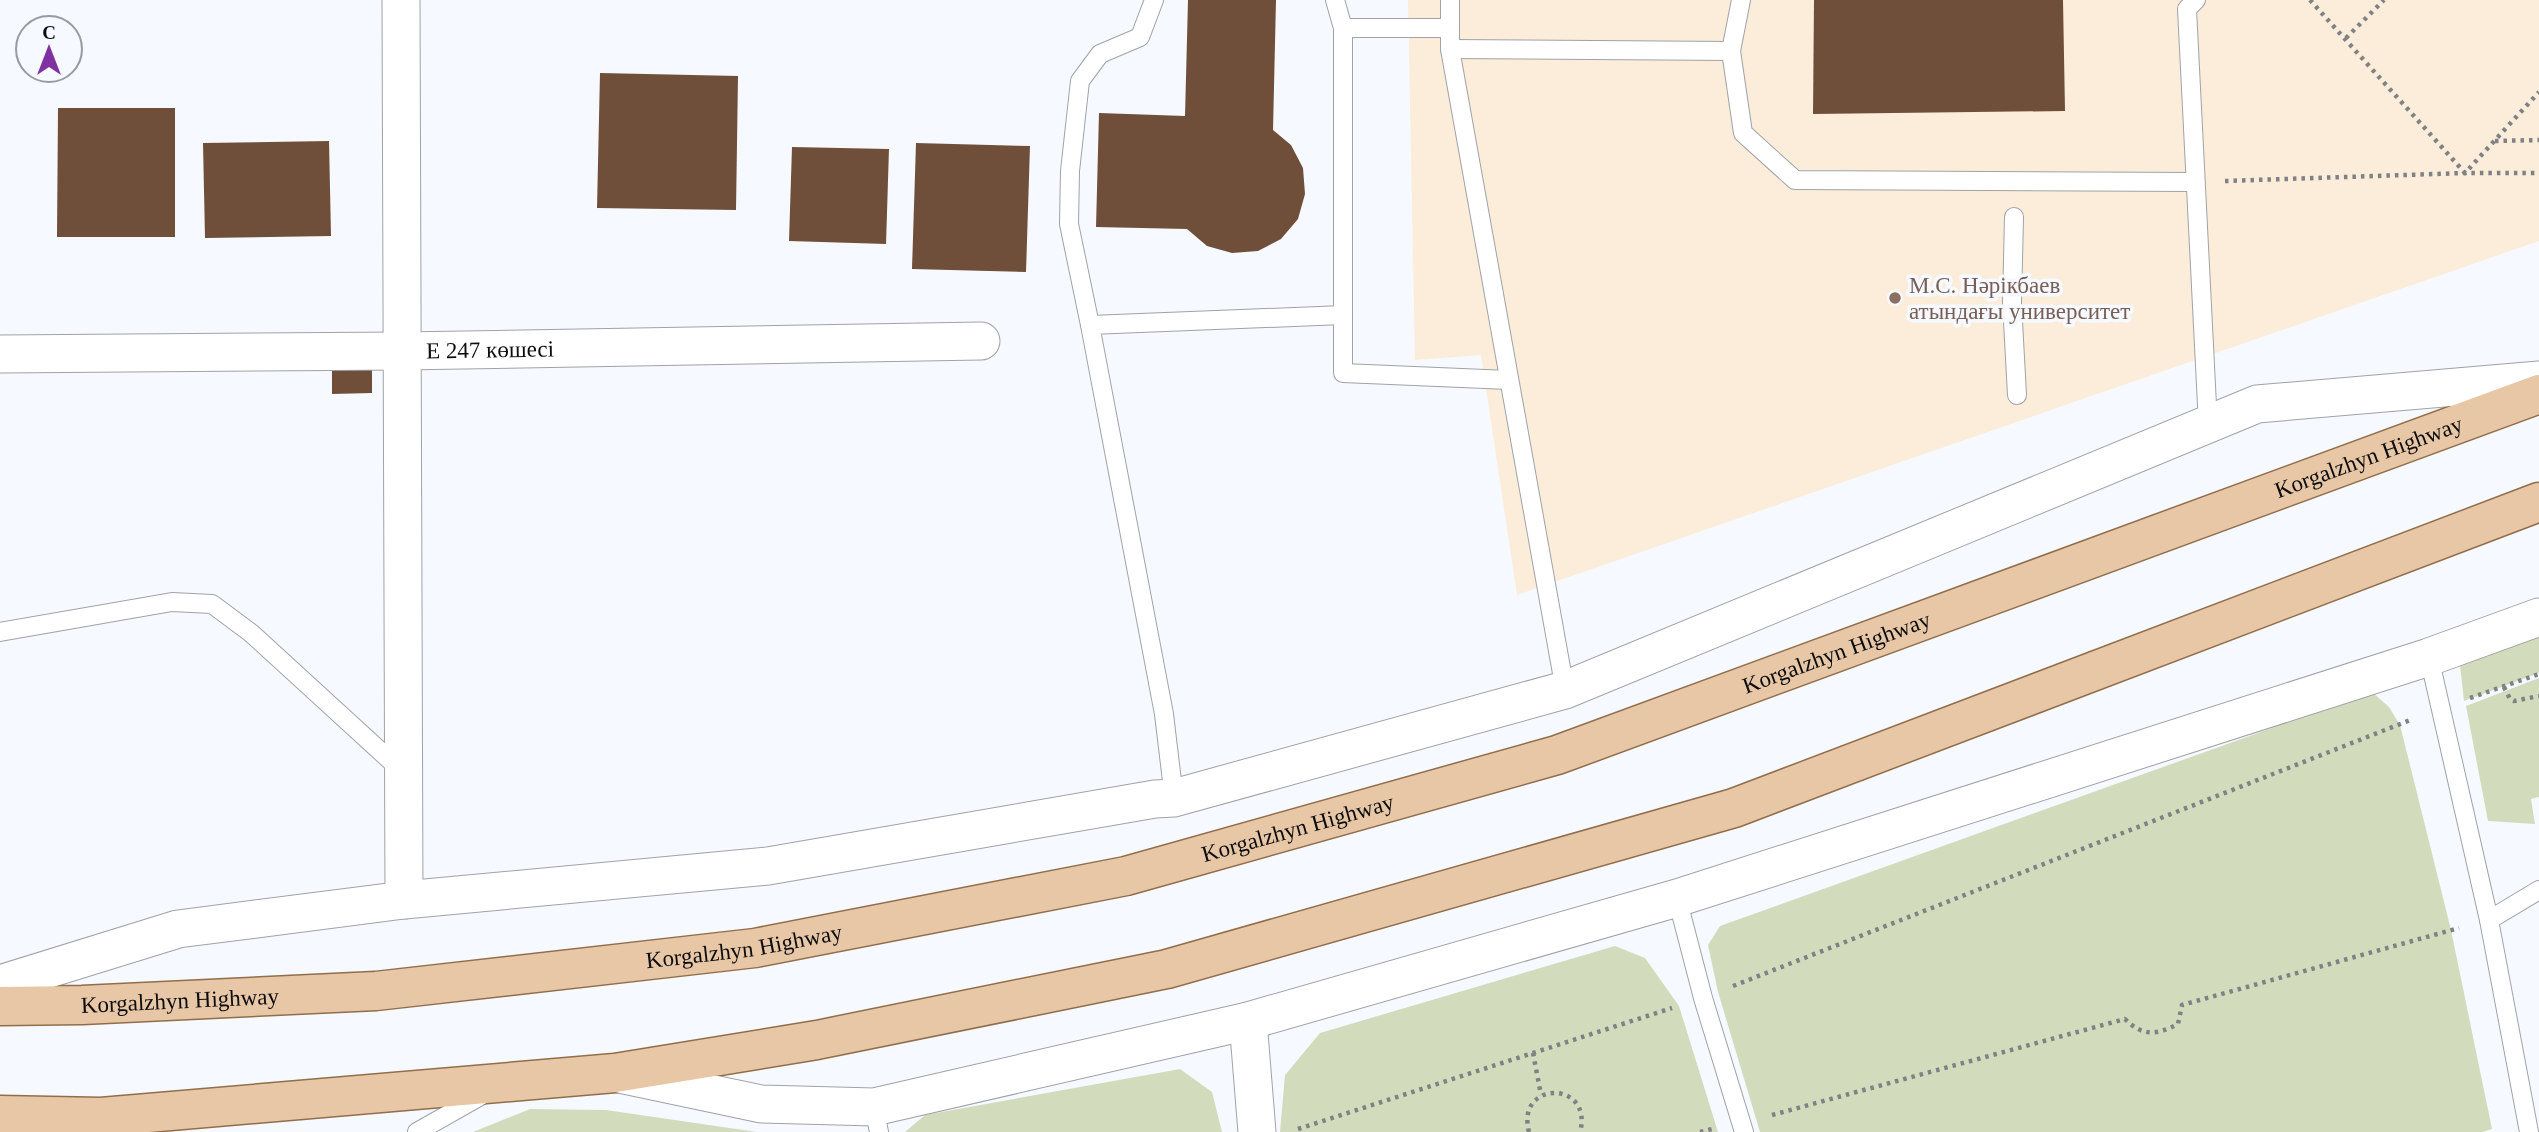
<svg xmlns="http://www.w3.org/2000/svg" width="2539" height="1132" viewBox="0 0 2539 1132" font-family="'Times New Roman',serif">
	<rect width="100%" height="100%" fill="#f6f9ff"/>
	<!-- education -->
	<polygon fill="#fbedd9" points="1408,0 2539,0 2539,241 1517,595 1481,355 1415,360"/>
	<!-- green -->
	<g fill="#d2dcbd">
		<polygon points="2539,632 2539,673 2464,701 2460,665"/>
		<polygon points="2539,678 2539,797 2531,799 2535,824 2488,821 2466,706"/>
		<polygon points="2372,692 2389,707 2400,725 2451,930 2492,1129 2482,1132 1760,1132 1718,992 1708,945 1720,926"/>
		<polygon points="1615,946 1645,958 1679,1006 1718,1132 1280,1132 1285,1075 1320,1033"/>
		<polygon points="1180,1069 1212,1092 1222,1132 905,1132 925,1115"/>
		<polygon points="530,1109 606,1110 757,1132 473,1132"/>
	</g>
	<!-- building -->
	<g fill="#704f3a">
		<polygon points="1188,0 1276,0 1273,130 1291,145 1303,168 1305,194 1298,219 1281,239 1258,251 1232,253 1207,246 1187,229 1096,227 1099,113 1185,116"/>
		<polygon points="1814,0 2063,0 2065,111 1813,114"/>
		<polygon points="600,73 738,76 736,210 597,208"/>
		<polygon points="58,108 175,108 175,237 57,237"/>
		<polygon points="329,141 331,236 205,238 203,143"/>
		<polygon points="916,143 1030,146 1026,272 912,269"/>
		<polygon points="792,147 889,149 886,244 789,241"/>
		<polygon points="372,361 372,393 332,394 332,362"/>
	</g>
	<g fill="none" stroke-linecap="round" stroke-linejoin="round">
		<defs>
			<g id="service">
				<polyline points="1335,0 1343,28"/>
				<polyline points="1450,0 1450,49 1565,690"/>
				<polyline points="2196,0 2187,9 2208,425"/>
				<polyline points="1450,28 1343,28 1343,373 1509,380"/>
				<polyline points="1450,49 1731,51 1743,133 1795,180 2195,182"/>
				<polyline points="1731,51 1741,0"/>
				<polyline points="2014,217 2012,303 2017,395"/>
				<polyline points="1090,325 1069,224 1070,171 1080,81 1100,54 1140,37 1154,0"/>
				<polyline points="0,632 172,602 212,604 251,633 403,772"/>
				<polyline points="2429,657 2489,920 2529,1132"/>
				<polyline points="1174,798 1164,714 1090,325 1343,315"/>
				<polyline points="1677,898 1703,998 1744,1132"/>
				<polyline points="2489,920 2539,890"/>
				<polyline points="874,1107 879,1132"/>
				<polyline points="417,1132 484,1094"/>
			</g>
			<g id="minor">
				<polyline points="401,0 404,900"/>
				<path id="s1" d="M0,354L402,351L981,341"/>
				<polyline points="0,984 178,929 404,900 768,866 1155,799 1174,798 1565,690 2257,404 2539,380"/>
				<polyline points="1248,1021 1257,1132"/>
				<polyline points="619,1074 761,1104 874,1107 1248,1021 1677,898 2429,657 2539,617"/>
			</g>
			<g id="primary">
				<path id="s2" d="M0,1006L82,1005L376,991L755,948L1126,876L1557,755L2539,394"/>
				<polyline points="0,1115 101,1117 615,1073 817,1040 1167,969 1734,808 2539,502"/>
			</g>
		</defs>
		<!-- service casing -->
		<use href="#service" stroke="#9fa2a7" stroke-width="20"/>
		<!-- minor casing -->
		<use href="#minor" stroke="#9fa2a7" stroke-width="39"/>
		<!-- primary casing -->
		<use href="#primary" stroke="#916e4b" stroke-width="41"/>
		<!-- path -->
		<g stroke="#7f8185" stroke-width="4.5" stroke-dasharray="3.5 5" stroke-linecap="butt">
			<polyline points="2310,0 2465,173 2539,92"/>
			<polyline points="2346,38 2384,0"/>
			<polyline points="2495,141 2539,140"/>
			<polyline points="2225,181 2465,173 2539,173"/>
			<polyline points="2504,687 2510,699 2514,701 2539,696"/>
			<polyline points="2470,698 2539,674"/>
			<polyline points="1733,986 2413,719"/>
			<polyline points="1533,1053 1541,1095"/>
			<path d="M1772,1115L2125,1019C2143,1037 2157,1035 2178,1024L2182,1005L2459,928"/>
			<polyline points="1298,1129 1672,1008"/>
			<path d="M1529,1132C1515,1080 1594,1080 1580,1132"/>
			<polyline points="1700,1132 1712,1129"/>
		</g>
		<!-- service -->
		<use href="#service" stroke="#fff" stroke-width="18"/>
		<!-- minor -->
		<use href="#minor" stroke="#fff" stroke-width="37"/>
		<!-- primary -->
		<use href="#primary" stroke="#e8c7a7" stroke-width="38"/>
	</g>
	<!-- markers -->
	<circle fill="#8d6e63" stroke="#f6f9ff" stroke-width="2.5" cx="1895" cy="298" r="7"/>
	<g text-anchor="middle" dominant-baseline="central" stroke-width="7" stroke-linejoin="round" paint-order="stroke">
		<!-- education labels -->
		<g font-size="23" fill="#785e54" stroke="#f6f9ff" text-anchor="start">
			<text x="1909" y="285">М.С. Нәрікбаев<tspan x="1909" dy="26">атындағы университет</tspan></text>
		</g>
		<!-- street labels -->
		<g font-size="23" fill="#0b0c0e" stroke="#f6f9ff">
			<text stroke="none"><textPath href="#s1" startOffset="490">Е 247 көшесі</textPath></text>
			<text stroke="none"><textPath href="#s2" startOffset="2448">Korgalzhyn Highway</textPath></text>
			<text stroke="none"><textPath href="#s2" startOffset="1881">Korgalzhyn Highway</textPath></text>
			<text stroke="none"><textPath href="#s2" startOffset="1314">Korgalzhyn Highway</textPath></text>
			<text stroke="none"><textPath href="#s2" startOffset="747">Korgalzhyn Highway</textPath></text>
			<text stroke="none"><textPath href="#s2" startOffset="180">Korgalzhyn Highway</textPath></text>
		</g>
	</g>
	<!-- north arrow -->
	<g transform="translate(49 49)"><circle r="33" fill="#f6f9ff" stroke="#989a9f" stroke-width="2"/>
	<path d="M0-5L12 26L0 18L-12 26Z" fill="#8031a1"/>
	<text y="-10" font-size="19" font-weight="bold" text-anchor="middle" fill="#0b0c0e">С</text>
	</g>
</svg>
